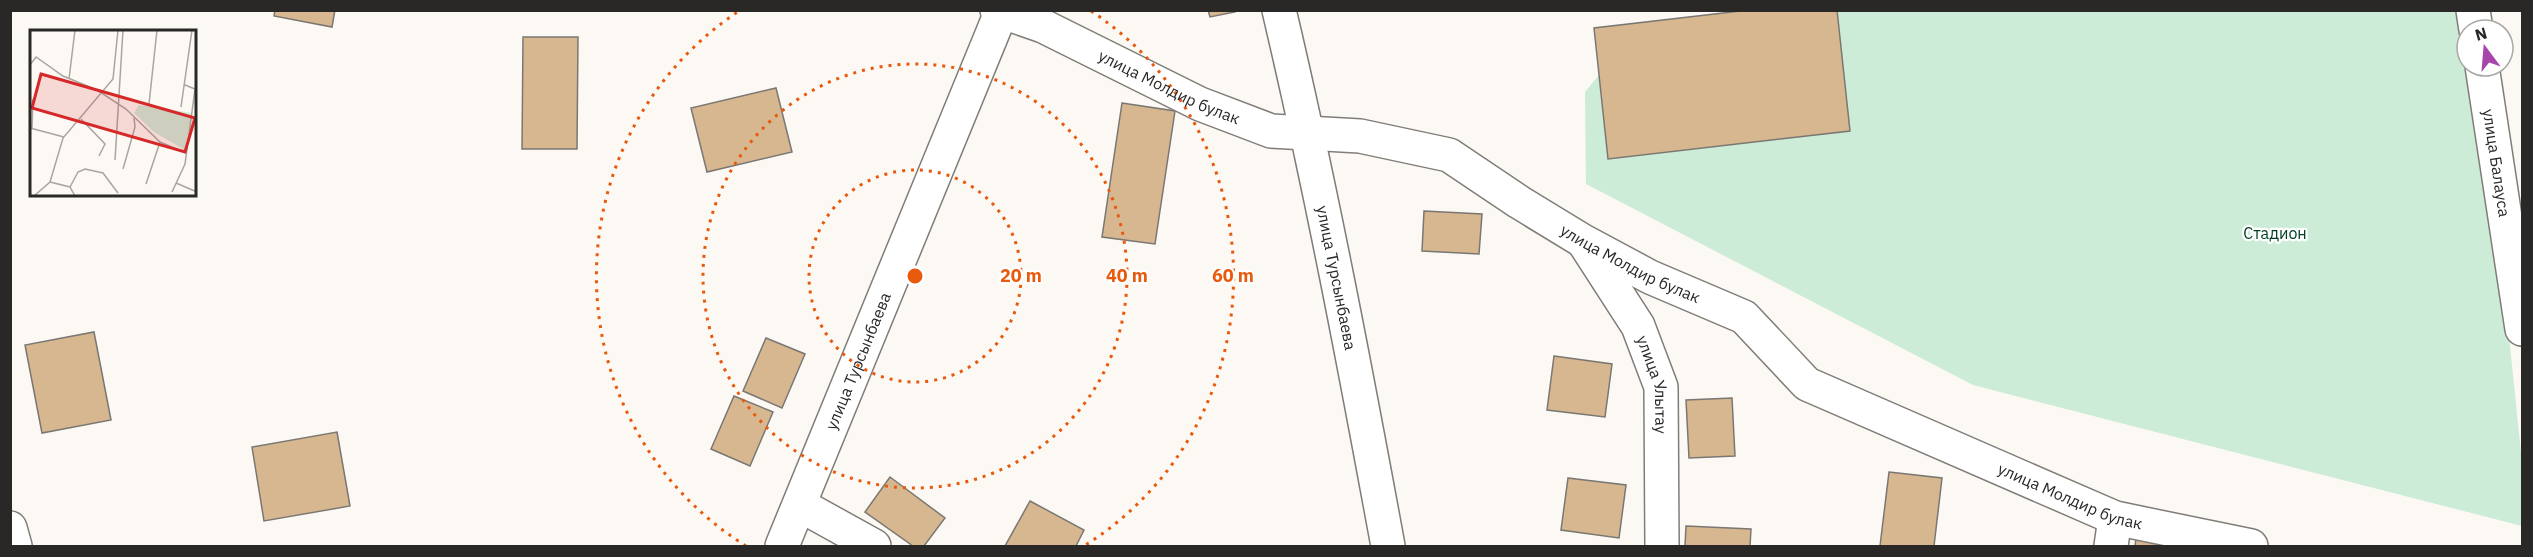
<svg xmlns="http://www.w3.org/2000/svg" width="2533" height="557" viewBox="0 0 2533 557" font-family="'IBM Plex Sans',sans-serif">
	<rect width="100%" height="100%" fill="#fcf8f4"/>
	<!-- park -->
	<polygon fill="#ccecd8" points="1828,11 2475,11 2467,30 2467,66 2481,66 2522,462 2522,526 1973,385 1586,184 1585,92 1629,38"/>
	<!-- building -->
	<g fill="#d7b78f" stroke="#7a7773" stroke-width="1.5">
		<polygon points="275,10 335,10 332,27 274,16"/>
		<polygon points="1208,10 1235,10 1235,12 1210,17"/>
		<polygon points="1749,10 1837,10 1850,131 1608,159 1594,28"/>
		<polygon points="523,37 578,37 577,149 522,149"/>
		<polygon points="776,88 792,152 707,172 691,108"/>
		<polygon points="1122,103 1175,111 1155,244 1102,237"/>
		<polygon points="1424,211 1482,214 1479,254 1422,251"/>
		<polygon points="94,332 111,420 42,433 25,345"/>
		<polygon points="766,338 805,354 782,408 743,391"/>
		<polygon points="1554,356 1612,364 1605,417 1547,410"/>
		<polygon points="734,396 773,412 750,466 711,449"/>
		<polygon points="1732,398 1735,456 1689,458 1686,400"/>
		<polygon points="337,432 350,506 264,521 252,447"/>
		<polygon points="1889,472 1942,478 1934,546 1880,546"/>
		<polygon points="890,477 945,518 924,546 913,546 865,512"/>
		<polygon points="1568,478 1626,485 1619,538 1561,530"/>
		<polygon points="1030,501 1084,530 1076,546 1005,546"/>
		<polygon points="1686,526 1751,529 1750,546 1685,546"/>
		<polygon points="2136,538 2192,546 2135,546"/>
	</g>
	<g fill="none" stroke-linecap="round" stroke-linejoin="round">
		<defs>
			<g id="minor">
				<path id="s1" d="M997,10L1043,26L1200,104L1271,131L1360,136L1449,155L1519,202L1583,241L1650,277L1744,317L1807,384L2115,518L2251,546"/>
				<path id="s2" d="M1279,10C1321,188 1355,367 1388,546"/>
				<polyline points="2473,10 2476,30"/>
				<path id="s3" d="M2482,66L2522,329"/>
				<path id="s4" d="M1585,244L1638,326L1661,387L1662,546"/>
				<polyline points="800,505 874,546"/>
				<polyline points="10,528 15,546"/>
				<polyline points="2111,546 2115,518"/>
			</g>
			<g id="tertiary">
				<path id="s5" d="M782,546L1002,10"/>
			</g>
		</defs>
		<!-- minor casing -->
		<use href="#minor" stroke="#807d78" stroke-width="36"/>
		<!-- tertiary casing -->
		<use href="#tertiary" stroke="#807d78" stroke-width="36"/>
		<!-- minor -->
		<use href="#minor" stroke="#fff" stroke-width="33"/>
		<!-- tertiary -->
		<use href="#tertiary" stroke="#fff" stroke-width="33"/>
	</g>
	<!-- distance rings -->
	<g fill="none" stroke="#e8590c" stroke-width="3" stroke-dasharray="3 6">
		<circle cx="915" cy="276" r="106"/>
		<circle cx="915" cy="276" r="212"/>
		<path d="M746 546A318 318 0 0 1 739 11M1091 11A318 318 0 0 1 1084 546"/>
	</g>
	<g text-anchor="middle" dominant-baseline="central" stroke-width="4.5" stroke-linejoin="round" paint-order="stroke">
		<!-- street labels -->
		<g font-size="16" fill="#292826" stroke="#fff">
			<text stroke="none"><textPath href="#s1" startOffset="189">улица Молдир булак</textPath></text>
			<text stroke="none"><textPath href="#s3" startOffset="98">улица Балауса</textPath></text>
			<text stroke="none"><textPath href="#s1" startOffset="692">улица Молдир булак</textPath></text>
			<text stroke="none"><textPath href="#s2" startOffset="274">улица Турсынбаева</textPath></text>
			<text stroke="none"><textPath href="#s5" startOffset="200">улица Турсынбаева</textPath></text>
			<text stroke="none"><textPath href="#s4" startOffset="159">улица Улытау</textPath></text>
			<text stroke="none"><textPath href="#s1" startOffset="1196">улица Молдир булак</textPath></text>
		</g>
		<!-- park labels -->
		<g font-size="16" fill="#014025" stroke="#fff">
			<text x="2275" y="233">Стадион</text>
		</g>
	</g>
	<!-- overview -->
	<g transform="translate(30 30)">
		<rect width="166" height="166" fill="#fcf8f4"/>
		<path d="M109,75L162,83L155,120L124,102L104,83Z" fill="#ccecd8"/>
		<path fill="none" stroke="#a8a5a2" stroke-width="1.5" d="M0,35L6,27L33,46L67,60L96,79L130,112L156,123M39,49L45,0M119,74L127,0M151,77L162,0M51,89L75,114L69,126M0,98L34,107M2,98L3,69M85,130L93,0M93,139L105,97L104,88M20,152L40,157L45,166M146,153L167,162M116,154L130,112M40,157L48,142L55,139L73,143L88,163M142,162L155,134L165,59L155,55M4,166L20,152L33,108L83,49L88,0"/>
		<path fill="#d62828" fill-opacity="0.15" stroke="#d62828" stroke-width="3" d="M11,44L165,88L155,122L2,78Z"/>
		<rect width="166" height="166" fill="none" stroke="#292826" stroke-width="3"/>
	</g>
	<circle cx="915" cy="276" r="9" fill="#e8590c" stroke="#fff" stroke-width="3"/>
	<g font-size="18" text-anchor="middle" font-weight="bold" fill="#e8590c" stroke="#fff" stroke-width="4.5" stroke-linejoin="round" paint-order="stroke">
		<text x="1021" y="282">20 m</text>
		<text x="1127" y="282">40 m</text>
		<text x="1233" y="282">60 m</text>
	</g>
	<!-- border -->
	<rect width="2533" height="557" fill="none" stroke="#292826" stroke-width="24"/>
	<!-- north arrow -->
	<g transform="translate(2485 48) rotate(344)"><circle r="28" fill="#ffffff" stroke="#a9a9a8" stroke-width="1.5"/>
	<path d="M0-4.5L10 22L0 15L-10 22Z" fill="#a845aa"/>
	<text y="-9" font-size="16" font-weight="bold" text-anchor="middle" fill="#292826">N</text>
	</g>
</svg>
